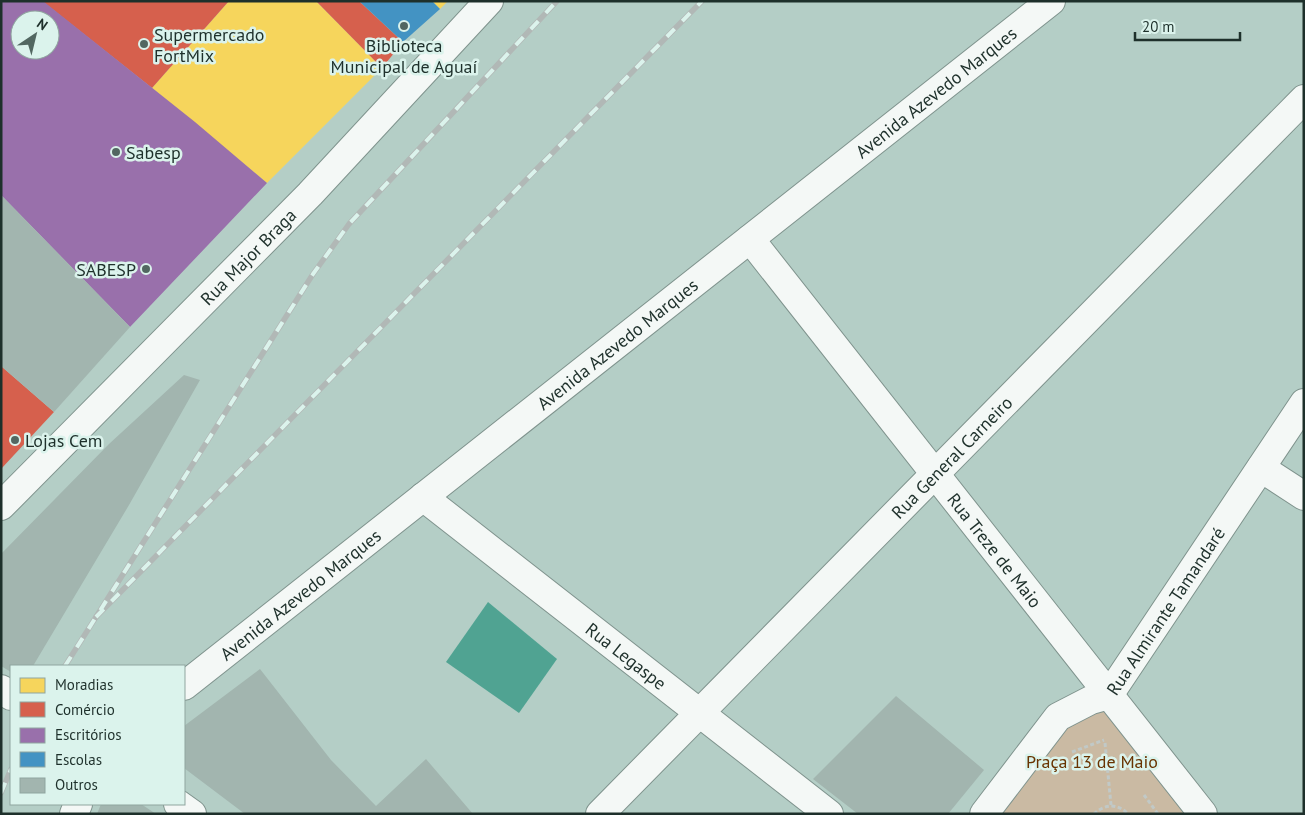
<svg xmlns="http://www.w3.org/2000/svg" width="1305" height="815" viewBox="0 0 1305 815" font-family="'PT Sans',sans-serif">
	<rect width="100%" height="100%" fill="#b4cec6"/>
	<!-- green -->
	<polygon fill="#cabaa3" points="1109,695 1203,814 984,814 1058,717"/>
	<!-- water -->
	<polygon fill="#50a392" points="488,602 557,659 519,713 446,662"/>
	<!-- homes -->
	<g fill="#f6d55c">
		<polygon points="229,1 316,1 382,68 267,183 152,88"/>
		<polygon points="432,1 448,1 440,9"/>
	</g>
	<!-- shops -->
	<g fill="#d6604d">
		<polygon points="42,1 229,1 152,88"/>
		<polygon points="316,1 359,1 403,42 382,68"/>
		<polygon points="1,366 54,412 1,469"/>
	</g>
	<!-- offices -->
	<path fill="#9970ab" fill-rule="evenodd" d="M1,1H43L195,122L267,183L130,327L1,195ZM20,20H50V50H20Z"/>
	<!-- schools -->
	<polygon fill="#4393c3" points="359,1 432,1 440,9 403,42"/>
	<!-- building -->
	<g fill="#a2b5af">
		<polygon points="1,195 130,327 54,412 1,366"/>
		<polygon points="184,375 200,380 129,505 33,666 11,666 11,672 1,666 1,554 109,444"/>
		<polygon points="260,669 331,760 376,806 426,759 473,814 245,814 184,768 184,726"/>
		<polygon points="896,696 984,770 948,814 858,814 813,779"/>
		<polygon points="101,804 141,804 156,814 97,814"/>
	</g>
	<g fill="none" stroke-linecap="round" stroke-linejoin="round">
		<defs>
			<g id="minor">
				<path id="s1" d="M750,239L1203,814"/>
				<polyline points="1261,468 1304,496"/>
				<path id="s2" d="M423,497L829,814"/>
				<path id="s3" d="M1,506L310,194L489,1"/>
				<polyline points="1,689 11,696"/>
				<polyline points="178,804 192,814"/>
				<path id="s4" d="M600,814L1304,99"/>
				<path id="s5" d="M984,814L1058,717L1091,700L1109,695L1304,403"/>
			</g>
			<g id="tertiary">
				<path id="s6" d="M184,686L1051,1"/>
				<polyline points="74,814 78,804"/>
			</g>
		</defs>
		<!-- minor casing -->
		<use href="#minor" stroke="#7f938d" stroke-width="30"/>
		<!-- tertiary casing -->
		<use href="#tertiary" stroke="#7f938d" stroke-width="30"/>
		<!-- path -->
		<g stroke="#c1c9c7" stroke-width="3" stroke-dasharray="4 2.5" stroke-linecap="butt">
			<polyline points="1105,743 1111,805"/>
			<polyline points="1072,752 1104,740"/>
			<polyline points="1144,795 1158,814"/>
			<path d="M1094,814C1104,804 1118,803 1128,814"/>
		</g>
		<!-- minor -->
		<use href="#minor" stroke="#f4f8f6" stroke-width="28"/>
		<!-- tertiary -->
		<use href="#tertiary" stroke="#f4f8f6" stroke-width="28"/>
		<defs>
			<g id="rail">
				<polyline points="96,617 702,1"/>
				<polyline points="65,666 313,274 349,224 557,1"/>
				<polyline points="1,793 11,769"/>
			</g>
		</defs>
		<!-- rail casing -->
		<use href="#rail" stroke="#b1b8b6" stroke-width="5.5"/>
		<!-- rail -->
		<use href="#rail" stroke="#dbf3ec" stroke-width="4" stroke-dasharray="11" stroke-linecap="butt"/>
	</g>
	<!-- markers -->
	<g fill="#526761" stroke="#dbf3ec" stroke-width="2">
		<circle cx="404" cy="26" r="5"/>
		<circle cx="144" cy="44" r="5"/>
		<circle cx="116" cy="152" r="5"/>
		<circle cx="146" cy="269" r="5"/>
		<circle cx="15" cy="440" r="5"/>
	</g>
	<g text-anchor="middle" dominant-baseline="central" stroke-width="5" stroke-linejoin="round" paint-order="stroke">
		<!-- poi labels -->
		<g font-size="18" fill="#1e302b" stroke="#dbf3ec" text-anchor="start">
			<text x="154" y="34">Supermercado<tspan x="154" dy="21">FortMix</tspan></text>
			<text x="404" y="45" text-anchor="middle">Biblioteca<tspan x="404" dy="21">Municipal de Aguaí</tspan></text>
			<text x="126" y="152">Sabesp</text>
			<text x="136" y="269" text-anchor="end">SABESP</text>
			<text x="25" y="440">Lojas Cem</text>
		</g>
		<!-- street labels -->
		<g font-size="18" fill="#1e302b" stroke="#dbf3ec">
			<text stroke="none"><textPath href="#s6" startOffset="958">Avenida Azevedo Marques</textPath></text>
			<text stroke="none"><textPath href="#s3" startOffset="351">Rua Major Braga</textPath></text>
			<text stroke="none"><textPath href="#s6" startOffset="552">Avenida Azevedo Marques</textPath></text>
			<text stroke="none"><textPath href="#s4" startOffset="501">Rua General Carneiro</textPath></text>
			<text stroke="none"><textPath href="#s1" startOffset="396">Rua Treze de Maio</textPath></text>
			<text stroke="none"><textPath href="#s6" startOffset="148">Avenida Azevedo Marques</textPath></text>
			<text stroke="none"><textPath href="#s5" startOffset="279">Rua Almirante Tamandaré</textPath></text>
			<text stroke="none"><textPath href="#s2" startOffset="258">Rua Legaspe</textPath></text>
		</g>
		<!-- park labels -->
		<g font-size="18" fill="#683301" stroke="#dbf3ec">
			<text x="1092" y="761">Praça 13 de Maio</text>
		</g>
	</g>
	<!-- border -->
	<rect width="1305" height="815" fill="none" stroke="#1e302b" stroke-width="5"/>
	<!-- legend -->
	<rect x="10" y="665" width="175" height="140" fill="#dbf3ec" stroke="#8fa59f"/>
	<rect x="20" y="678" width="25" height="15" fill="#f6d55c" stroke="#8fa59f"/>
	<text x="55" y="690" font-size="15" fill="#1e302b">Moradias</text>
	<rect x="20" y="702" width="25" height="15" fill="#d6604d" stroke="#8fa59f"/>
	<text x="55" y="715" font-size="15" fill="#1e302b">Comércio</text>
	<rect x="20" y="728" width="25" height="15" fill="#9970ab" stroke="#8fa59f"/>
	<text x="55" y="740" font-size="15" fill="#1e302b">Escritórios</text>
	<rect x="20" y="752" width="25" height="15" fill="#4393c3" stroke="#8fa59f"/>
	<text x="55" y="765" font-size="15" fill="#1e302b">Escolas</text>
	<rect x="20" y="778" width="25" height="15" fill="#a2b5af" stroke="#8fa59f"/>
	<text x="55" y="790" font-size="15" fill="#1e302b">Outros</text>
	<!-- north arrow -->
	<g transform="translate(35 35) rotate(35)"><circle r="24" fill="#dbf3ec" stroke="#8fa59f"/>
	<path d="M0-4L9 19L0 12L-9 19Z" fill="#526761"/>
	<text y="-8" font-size="14" font-weight="bold" text-anchor="middle" fill="#1e302b">N</text>
	</g>
	<!-- scale -->
	<path d="M1135 32v8h105v-8" fill="none" stroke="#1e302b" stroke-width="2.5"/>
	<text x="1142" y="32" font-size="15" fill="#1e302b" stroke="#dbf3ec" stroke-width="4" paint-order="stroke">20 m</text>
</svg>
